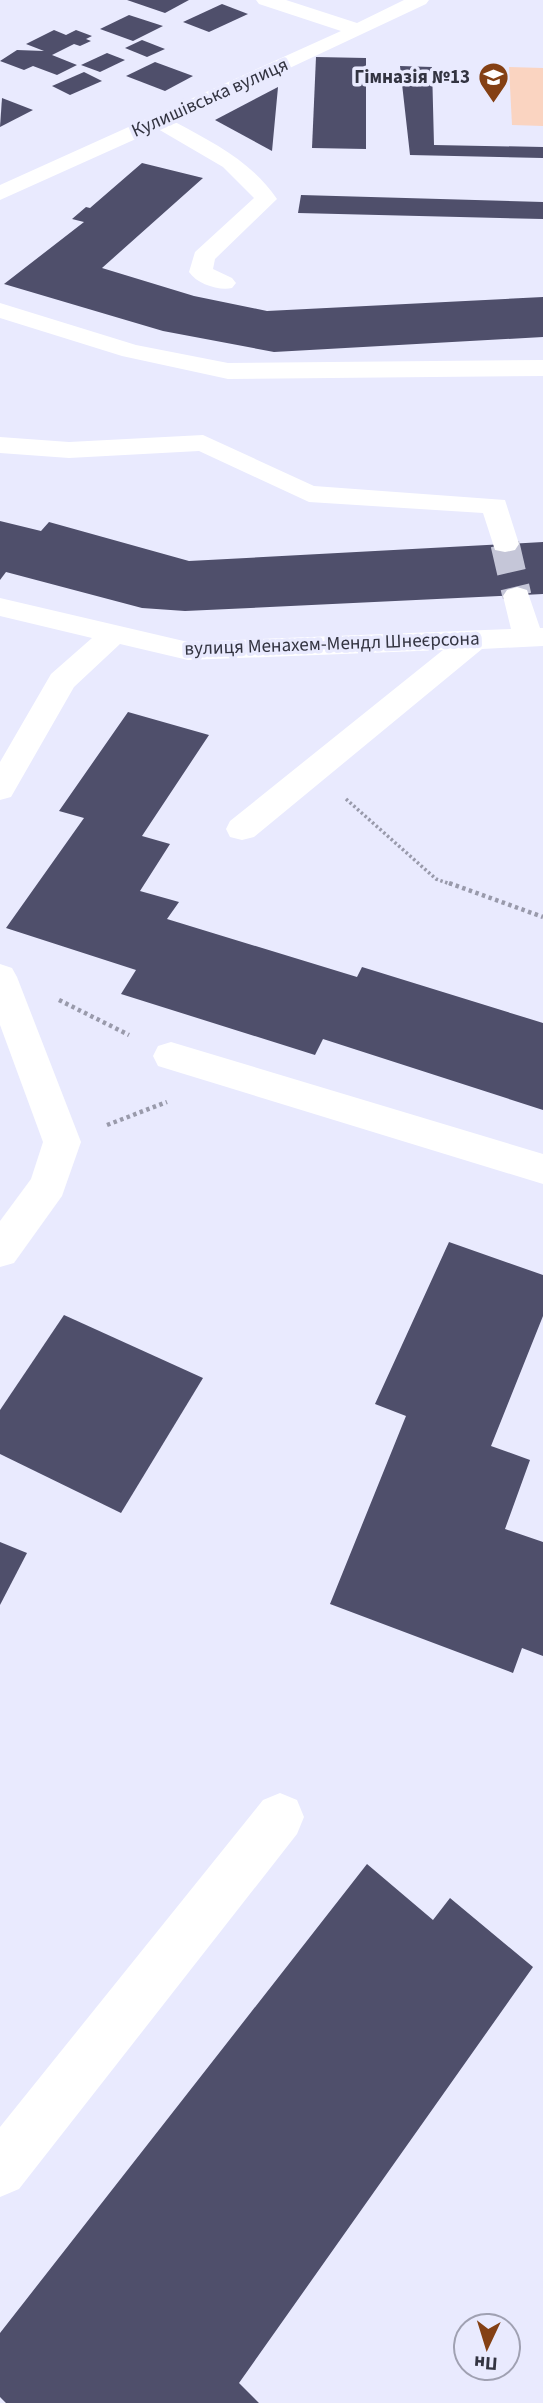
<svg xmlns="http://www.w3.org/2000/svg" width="543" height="2403" viewBox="0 0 543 2403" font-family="'Source Sans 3',sans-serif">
	<rect width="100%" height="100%" fill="#e9eafe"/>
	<!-- green -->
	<polygon fill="#fad4c1" points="509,67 543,68 543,126 512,125"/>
	<!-- building -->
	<g fill="#4f4f6b">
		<polygon points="127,0 189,0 165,13"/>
		<polygon points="222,4 248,14 209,32 183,22"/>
		<polygon points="129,15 163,26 133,41 100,29"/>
		<polygon points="54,30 66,35 76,30 92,36 86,39 91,41 80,46 74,44 52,55 77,65 57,75 33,66 24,70 0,61 17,50 44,51 26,44"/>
		<polygon points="142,40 165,49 147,57 125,48"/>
		<polygon points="107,53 125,60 100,72 81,65"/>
		<polygon points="316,57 366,58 366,149 312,148"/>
		<polygon points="155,62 193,76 165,91 126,76"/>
		<polygon points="400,66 432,67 434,145 543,147 543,158 410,155"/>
		<polygon points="84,72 102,81 70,95 52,86"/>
		<polygon points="278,87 272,151 215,120"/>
		<polygon points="2,98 33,110 0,127"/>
		<polygon points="142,163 203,178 102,268 194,296 267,311 543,297 543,337 274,352 163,331 4,284 84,222 72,219 86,207 90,208"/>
		<polygon points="301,195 543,202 543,219 298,213"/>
		<polygon points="0,521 41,531 49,522 189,561 543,542 543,594 185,611 142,608 6,572 0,580"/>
		<polygon points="128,712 209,735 142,836 170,844 140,891 179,902 167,919 357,977 362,967 543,1023 543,1110 323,1039 315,1055 121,994 136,970 6,928 84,818 59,811"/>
		<polygon points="449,1242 543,1275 543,1316 491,1446 530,1460 505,1529 543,1542 543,1656 522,1648 513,1673 330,1604 406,1416 375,1404"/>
		<polygon points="64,1315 203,1378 121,1513 0,1454 0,1410"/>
		<polygon points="0,1542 27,1553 0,1605"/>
		<polygon points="367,1864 433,1920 450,1898 533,1967 239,2383 259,2403 6,2403 0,2397 0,2333"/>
	</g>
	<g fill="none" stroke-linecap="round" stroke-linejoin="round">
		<!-- minor-tunnel -->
		<polyline stroke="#c5c6d8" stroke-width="29" stroke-dasharray="29 15" stroke-linecap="butt" points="505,544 517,596"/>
		<!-- path-far1 -->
		<polyline stroke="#999aab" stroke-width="3.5" stroke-dasharray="2.5 2.5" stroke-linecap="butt" points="346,799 436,879 453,885"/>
		<!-- path -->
		<g stroke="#999aab" stroke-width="4.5" stroke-dasharray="3.5 3.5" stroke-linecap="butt">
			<polyline points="449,883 543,917"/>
			<polyline points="59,1000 129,1035"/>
			<polyline points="107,1125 167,1102"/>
		</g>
		<!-- minor -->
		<g fill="#fff" fill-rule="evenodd">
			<path d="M256,0H286L357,23L404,0H429L426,4L175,122C214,143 252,162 277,199L215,259L213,269L232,278L236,283L232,288C219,291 197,284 189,272L195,252L254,198L223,167L158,129L0,200V185L341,31L259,4Z"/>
			<polygon points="0,303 136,345 228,363 543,360 543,376 228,379 122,356 0,318"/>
			<polygon points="203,435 314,486 505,500 519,544 515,550 505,552 495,550 483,513 309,502 199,451 69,458 0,453 0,437 69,442"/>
			<polygon points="517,587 527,590 540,628 543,628 543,646 482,649 254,837 242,840 230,837 226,829 230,821 443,650 188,660 120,644 74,687 11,797 0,800 0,762 51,674 92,638 0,616 0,598 188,642 511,629 503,596 507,590"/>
			<polygon points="0,964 12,968 17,977 81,1142 62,1196 14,1263 0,1267 0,1221 31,1179 43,1142 0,1025"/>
			<polygon points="171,1042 543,1154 543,1184 158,1066 153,1056 158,1046"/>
			<polygon points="280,1793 297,1800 304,1817 297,1834 19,2189 0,2197 0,2127 263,1800"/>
		</g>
	</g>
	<!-- icons -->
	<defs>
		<symbol id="school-pin" viewBox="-11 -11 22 30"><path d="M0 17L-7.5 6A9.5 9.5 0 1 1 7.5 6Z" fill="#844014" stroke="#e9eafe"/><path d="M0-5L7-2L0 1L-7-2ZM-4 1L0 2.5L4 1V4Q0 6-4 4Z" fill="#fff"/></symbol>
	</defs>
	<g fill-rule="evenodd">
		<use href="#school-pin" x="476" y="60" width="35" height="47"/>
	</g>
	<g text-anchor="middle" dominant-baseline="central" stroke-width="7" stroke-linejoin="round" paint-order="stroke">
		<!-- far-poi labels -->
		<g font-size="19" font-weight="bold" fill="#333441" stroke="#e9eafe" text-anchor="end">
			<text x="470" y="77">Гімназія №13</text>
		</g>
		<!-- far-street labels -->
		<g font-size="19" fill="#333441" stroke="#e9eafe">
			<text transform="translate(210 98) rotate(-24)">Кулишівська вулиця</text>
			<text transform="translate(332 644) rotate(-2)">вулиця Менахем-Мендл Шнеєрсона</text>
		</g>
	</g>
	<!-- north arrow -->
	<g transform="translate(487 2347) rotate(184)"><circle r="33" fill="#e9eafe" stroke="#a0a1b2" stroke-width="2"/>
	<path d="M0-5L12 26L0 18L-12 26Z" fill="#844014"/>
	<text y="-10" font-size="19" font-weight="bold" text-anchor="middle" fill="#333441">Пн</text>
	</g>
</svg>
